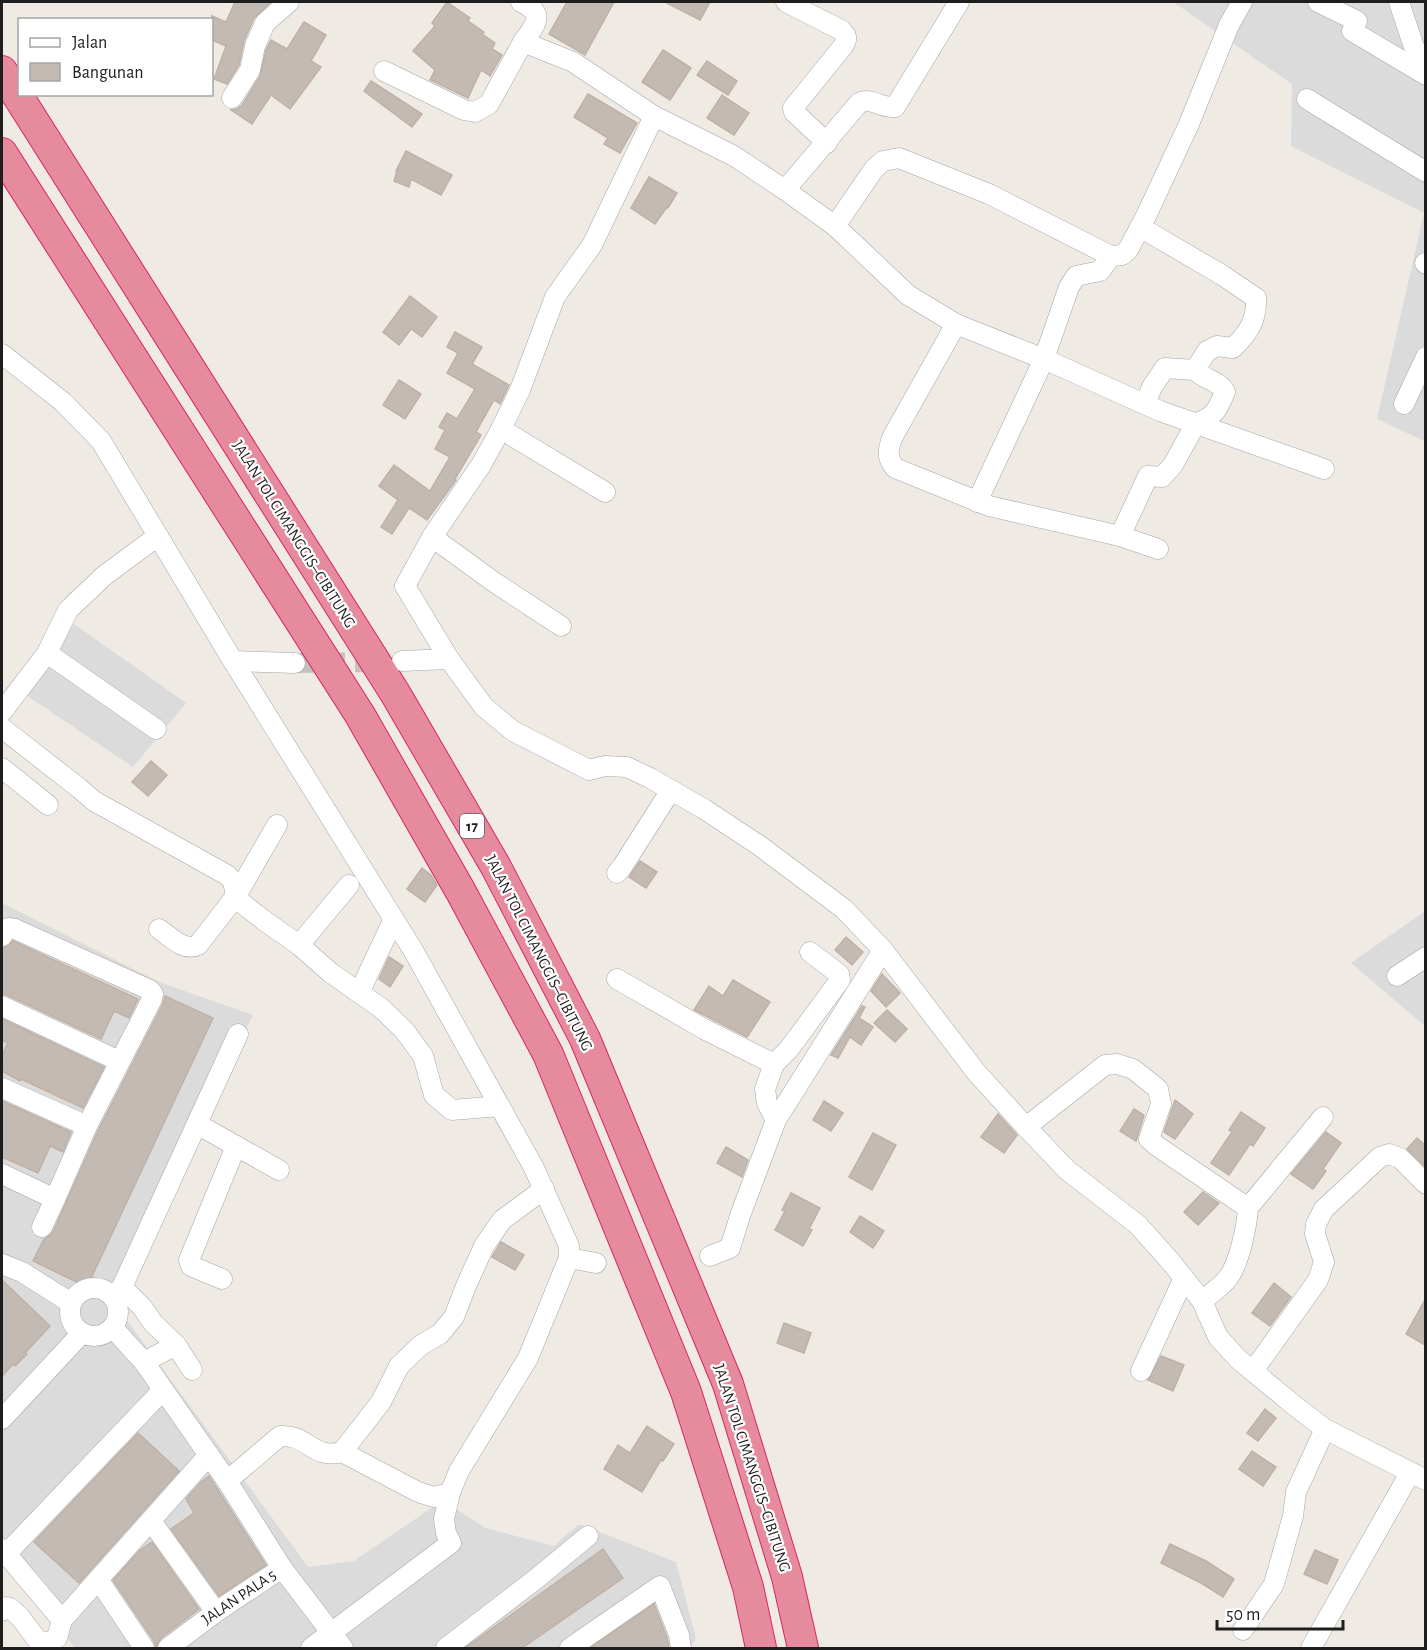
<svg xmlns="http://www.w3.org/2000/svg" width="1427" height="1650" viewBox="0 0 1427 1650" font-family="'Alegreya Sans',sans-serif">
	<rect width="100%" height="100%" fill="#efebe4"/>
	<!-- residential -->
	<g fill="#dcdbdb">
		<polygon points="1173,2 1425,2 1426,438 1424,441 1377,419 1424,213 1291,146 1292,84"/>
		<polygon points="74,624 186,703 133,767 26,695"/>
		<polygon points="2,903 159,982 253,1015 120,1271 121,1312 308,1567 354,1561 443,1500 485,1528 554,1546 579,1524 676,1562 696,1638 690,1648 75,1648 44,1606 2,1561"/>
		<polygon points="1425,911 1425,1026 1351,963"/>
	</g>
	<!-- building -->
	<g fill="#c3bab3" stroke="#c0b1a6" stroke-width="1.5">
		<polygon points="235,2 271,2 254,18 244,41 239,65 227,84 214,79 226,46 212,40 212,16 226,22"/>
		<polygon points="447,2 470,18 468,21 484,32 482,34 495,43 492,49 502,55 490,76 481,70 468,98 430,80 435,70 413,51 435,26 432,23"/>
		<polygon points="567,2 614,2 585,55 549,34"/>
		<polygon points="665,2 710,2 700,20"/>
		<polygon points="304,22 326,35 311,61 321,67 290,109 271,95 252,124 231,110 237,109 242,105 260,76 266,50 271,40 287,49"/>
		<polygon points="663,50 691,68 670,100 642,82"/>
		<polygon points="707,61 737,81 728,95 697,75"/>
		<polygon points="371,81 422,114 412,127 364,91"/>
		<polygon points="588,94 637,123 620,153 604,144 608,138 574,117"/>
		<polygon points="722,95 749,113 734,135 707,118"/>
		<polygon points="406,151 452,175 441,195 411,179 409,187 394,181 397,171 396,171"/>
		<polygon points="649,177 677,193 668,208 667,207 655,224 631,208"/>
		<polygon points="410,296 437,317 422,337 411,329 399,345 383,332"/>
		<polygon points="455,332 482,347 472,364 509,385 500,404 494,400 476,432 481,435 455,479 456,480 427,520 409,508 392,534 381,527 398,500 379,486 394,465 430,491 450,457 435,449 445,430 439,427 447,413 457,419 475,389 447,373 458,353 447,347"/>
		<polygon points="399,380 421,394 405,419 383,405"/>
		<polygon points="151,761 167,775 148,796 132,782"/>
		<polygon points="640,861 657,872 646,888 629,877"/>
		<polygon points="422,868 431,875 437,885 425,902 407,889"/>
		<polygon points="846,937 863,952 852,965 835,950"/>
		<polygon points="13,941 138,999 129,1018 114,1011 101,1039 7,995 2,994 2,948 8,946"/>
		<polygon points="389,957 403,966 390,987 379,979"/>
		<polygon points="882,974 900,993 886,1007 871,991"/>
		<polygon points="733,980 770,1002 747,1037 694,1010 709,986 723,996"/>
		<polygon points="165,996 213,1018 87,1287 33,1261 44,1239 49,1236 53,1232 98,1131 163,1004"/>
		<polygon points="862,1006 865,1007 859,1018 873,1027 861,1045 850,1037 838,1058 831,1055"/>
		<polygon points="887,1010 907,1029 895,1042 874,1023"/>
		<polygon points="2,1019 104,1067 83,1108 21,1079 20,1081 2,1071 2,1055 8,1043 2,1040"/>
		<polygon points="1175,1100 1193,1114 1175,1139 1164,1132"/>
		<polygon points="2,1101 71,1132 63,1152 50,1146 38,1173 2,1157"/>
		<polygon points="824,1101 843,1113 831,1131 813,1120"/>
		<polygon points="1134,1109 1144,1115 1136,1141 1120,1131"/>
		<polygon points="1241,1112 1265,1128 1253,1146 1250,1144 1229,1175 1211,1163 1232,1132 1229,1130"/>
		<polygon points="998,1114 1017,1135 1004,1153 981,1137"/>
		<polygon points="1326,1132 1341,1143 1323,1169 1326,1171 1313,1189 1291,1174"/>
		<polygon points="873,1133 896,1145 872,1190 849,1177"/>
		<polygon points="1417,1138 1425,1145 1425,1167 1407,1149"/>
		<polygon points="726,1147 748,1160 742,1177 717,1163"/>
		<polygon points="1203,1192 1219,1203 1198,1225 1184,1212"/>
		<polygon points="791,1193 820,1208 809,1229 812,1230 803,1246 775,1230 785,1211 782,1210"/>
		<polygon points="860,1216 884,1231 873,1248 850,1232"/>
		<polygon points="501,1242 524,1255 515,1270 492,1257"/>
		<polygon points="2,1280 50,1326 25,1353 27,1354 15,1366 13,1364 2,1376"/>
		<polygon points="1274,1283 1291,1297 1270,1326 1252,1313"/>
		<polygon points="1425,1300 1425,1345 1406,1334"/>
		<polygon points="784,1323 811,1333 804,1353 777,1343"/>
		<polygon points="1161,1356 1184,1365 1173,1391 1148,1380"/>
		<polygon points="1265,1409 1276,1418 1258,1441 1247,1433"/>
		<polygon points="647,1426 674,1444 663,1461 661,1460 642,1492 604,1469 618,1445 630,1453"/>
		<polygon points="138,1433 179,1471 79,1583 34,1542"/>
		<polygon points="1252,1451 1276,1467 1263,1486 1239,1469"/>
		<polygon points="209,1476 266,1565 219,1596 171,1529 194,1513 186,1499 201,1482"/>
		<polygon points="152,1542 199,1609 161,1638 156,1647 154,1641 113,1580 140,1550"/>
		<polygon points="1170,1544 1206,1561 1234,1579 1223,1597 1201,1583 1161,1563"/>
		<polygon points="603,1549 623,1578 522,1648 465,1648"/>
		<polygon points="1315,1550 1338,1560 1327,1584 1304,1574"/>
		<polygon points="654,1604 667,1638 669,1648 590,1648"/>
	</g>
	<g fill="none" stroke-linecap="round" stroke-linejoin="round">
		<!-- minor-tunnel -->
		<polyline stroke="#c5c2bc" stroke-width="20" stroke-dasharray="20 10" stroke-linecap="butt" points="295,663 382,662"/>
		<defs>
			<g id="minor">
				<path d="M521,2C525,4 531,7 534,11C542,21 528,34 523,42L573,62L654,116L734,156L785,190L835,226L908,295L956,324L1044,359L1160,411L1324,469"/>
				<polyline points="786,2 841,30 846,36 846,40 844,45 793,108 794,112 827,143"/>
				<polyline points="1318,2 1357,21"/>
				<polyline points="1399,2 1415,50 1426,56"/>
				<polyline points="1352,31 1426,75"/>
				<polyline points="384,71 464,110 475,112 489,104 523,42"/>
				<polyline points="232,98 250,70 255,46 265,23 289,2"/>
				<polyline points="1307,99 1426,172"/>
				<path d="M785,190L859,103C870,96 882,109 895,107L959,2"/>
				<polyline points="835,226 874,169 883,161 899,158 989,194 1111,256 1122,255 1128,250 1146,216 1189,124 1229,25 1242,2"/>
				<polyline points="1425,263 1426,264"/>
				<path d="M956,324L892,438C888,450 886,457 895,468L989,506L1120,536L1158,549"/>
				<polyline points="2,354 63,402 101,441 233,661 295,663"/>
				<polyline points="1145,404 1152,387 1165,368 1195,370"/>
				<polyline points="1404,404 1426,357"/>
				<polyline points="501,429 605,492"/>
				<polyline points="977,502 1044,359 1069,287 1076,276 1100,271 1111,256"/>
				<path d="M1120,536L1148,476L1162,477L1173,465L1196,423C1214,418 1218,409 1225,392C1219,380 1204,380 1195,370L1207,351L1217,346L1233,348C1248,333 1257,321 1256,298L1222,275L1140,227"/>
				<polyline points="432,537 494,582 561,626"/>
				<polyline points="47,653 156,729"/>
				<polyline points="449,659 405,586 432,537 481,465 501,429 520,390 555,297 592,245 654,116"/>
				<polyline points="233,661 413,950 534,1168 569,1246 569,1258 528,1358 459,1471 450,1493 444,1519 446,1533 451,1543 311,1648"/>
				<polyline points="402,661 449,659 484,707 513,731 589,770 605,766 627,767 650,778 704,809 760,846 844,909 883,950 976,1072 1026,1127 1067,1170 1138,1225 1171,1262 1202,1301 1218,1337 1238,1359 1295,1406 1325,1429 1426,1480"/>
				<polyline points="2,712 47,653 68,610 105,575 158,536"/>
				<polyline points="2,728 79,788 94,801 227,875 233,881 236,896 243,904 266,922 299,945 331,973 381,1008 404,1030 423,1056 434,1095 452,1110 500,1106"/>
				<polyline points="2,768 48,805"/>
				<polyline points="617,873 622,867 671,790"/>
				<path d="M159,929C171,937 184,952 198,945L236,896L277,825"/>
				<polyline points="2,936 4,932 8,928 15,929 150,990 153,994 152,999 87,1126 55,1199 2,1174"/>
				<polyline points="299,945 349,885"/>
				<polyline points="1397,976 1426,957"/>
				<polyline points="617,979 704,1029 774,1064"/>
				<polyline points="359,993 393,921"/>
				<polyline points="2,1006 119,1061"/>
				<polyline points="2,1088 87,1126"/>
				<polyline points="776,1120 767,1103 765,1089 774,1064 789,1049 840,980 839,974 810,952"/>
				<polyline points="197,1124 279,1170"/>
				<polyline points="1026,1127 1105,1065 1117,1064 1133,1069 1158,1089 1161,1104 1149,1139 1157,1146 1248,1208"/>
				<polyline points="42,1227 55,1199"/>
				<polyline points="710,1256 730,1248 741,1213 776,1120 883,950"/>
				<polyline points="569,1258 596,1263"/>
				<polyline points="2,1264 22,1272 71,1303"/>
				<polyline points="222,1279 191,1266 189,1260 236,1146"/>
				<polyline points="122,1287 142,1307 153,1323 176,1345 192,1370"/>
				<circle cx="94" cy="1312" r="24"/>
				<polyline points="114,1296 122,1287 238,1034"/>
				<path d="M1202,1301C1210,1294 1221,1287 1228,1278C1239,1264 1247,1226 1248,1208L1323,1117"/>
				<polyline points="113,1328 144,1362 227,1481 282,1568 343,1648"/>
				<polyline points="144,1362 176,1345"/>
				<polyline points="1141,1371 1184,1278"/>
				<polyline points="1253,1371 1318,1280 1324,1262 1315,1234 1316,1224 1324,1209 1380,1157 1389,1154 1400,1158 1426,1184"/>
				<polyline points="2,1419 82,1333"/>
				<polyline points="342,1452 418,1492 434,1497 450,1493"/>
				<path d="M227,1481L280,1436C308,1434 312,1460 342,1452L381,1402L399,1366L421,1345L440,1334L454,1317L466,1286L484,1246L502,1220L544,1189"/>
				<polyline points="151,1521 216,1612"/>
				<polyline points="2,1549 62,1620 209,1455"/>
				<polyline points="6,1554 163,1390"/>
				<polyline points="98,1579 144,1648"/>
				<polyline points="2,1611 6,1607 10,1608 20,1617 38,1641 49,1642 57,1638 62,1620"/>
				<polyline points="1243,1630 1274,1584 1293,1516 1296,1492 1325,1429"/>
				<polyline points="168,1648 216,1612 282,1568"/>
				<polyline points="446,1648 536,1579 588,1536"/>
				<polyline points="570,1648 660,1586 679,1635 681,1648"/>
				<polyline points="1311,1648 1410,1473"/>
			</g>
			<g id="highway">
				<polyline points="2,71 395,693 496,867 585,1039 728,1384 787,1577 803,1648"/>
				<polyline points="2,153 360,715 461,892 548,1054 686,1392 748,1587 761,1648"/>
			</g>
		</defs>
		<!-- minor casing -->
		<use href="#minor" stroke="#a5a5a5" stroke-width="21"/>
		<!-- highway casing -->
		<use href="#highway" stroke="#d92465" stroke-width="32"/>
		<!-- minor -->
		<use href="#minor" stroke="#fff" stroke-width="20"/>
		<!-- highway -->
		<use href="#highway" stroke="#e68b9d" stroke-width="30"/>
	</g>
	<g text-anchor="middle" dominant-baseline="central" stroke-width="4.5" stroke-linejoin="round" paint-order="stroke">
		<!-- shield labels -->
		<rect fill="#fff" stroke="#626262" stroke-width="1.5" x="460" y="814" width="24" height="24" rx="4.5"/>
		<g font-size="15" font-weight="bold" fill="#1e1e1e">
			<text x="472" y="826">17</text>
		</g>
		<!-- street labels -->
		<g font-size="16" fill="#1e1e1e" stroke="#fff">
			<text transform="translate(294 534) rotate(58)">JALAN TOL CIMANGGIS–CIBITUNG</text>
			<text transform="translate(539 953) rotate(63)">JALAN TOL CIMANGGIS–CIBITUNG</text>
			<text transform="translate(752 1468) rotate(72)">JALAN TOL CIMANGGIS–CIBITUNG</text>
			<text transform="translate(239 1597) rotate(-34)">JALAN PALA 5</text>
		</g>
	</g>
	<!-- border -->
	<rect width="1427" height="1650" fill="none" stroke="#1e1e1e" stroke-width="6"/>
	<!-- legend -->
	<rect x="18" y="18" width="195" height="78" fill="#ffffff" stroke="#a5a5a5" stroke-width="1.5"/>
	<rect x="30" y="38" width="30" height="9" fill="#ffffff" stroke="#a5a5a5" stroke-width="1.5"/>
	<text x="72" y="48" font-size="18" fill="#1e1e1e">Jalan</text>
	<rect x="30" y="63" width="30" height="18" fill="#c3bab3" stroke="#a5a5a5" stroke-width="1.5"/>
	<text x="72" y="78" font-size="18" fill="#1e1e1e">Bangunan</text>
	<!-- scale -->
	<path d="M1217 1620v9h126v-9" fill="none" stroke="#1e1e1e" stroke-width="3"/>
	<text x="1226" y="1620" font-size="18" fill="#1e1e1e" stroke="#ffffff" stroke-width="4.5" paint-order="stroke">50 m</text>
</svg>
